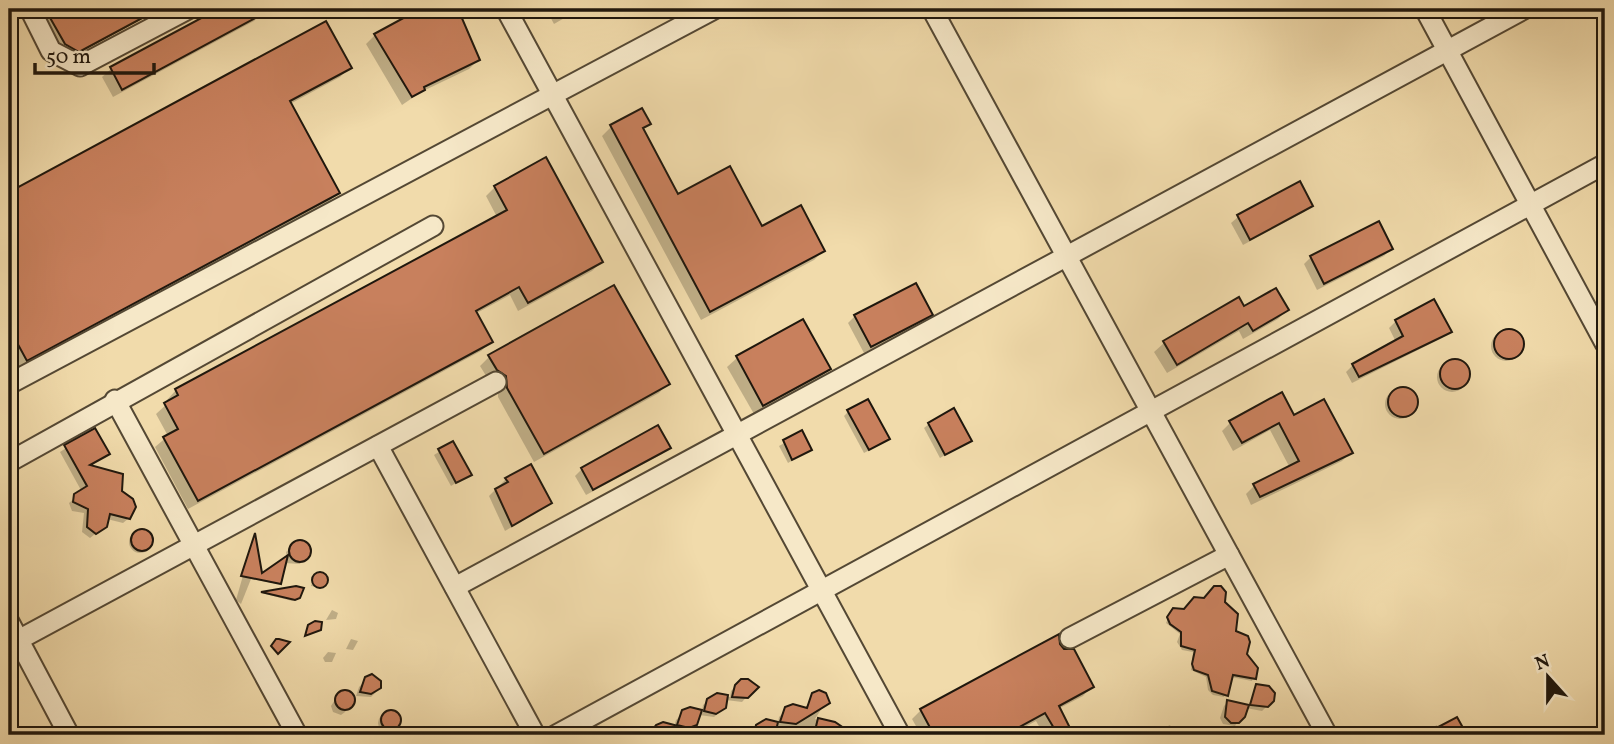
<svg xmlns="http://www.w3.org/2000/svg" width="1614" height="744" viewBox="0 0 1614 744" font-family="Vollkorn,serif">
	<rect width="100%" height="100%" fill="#f1dbab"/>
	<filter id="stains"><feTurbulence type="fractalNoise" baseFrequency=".00286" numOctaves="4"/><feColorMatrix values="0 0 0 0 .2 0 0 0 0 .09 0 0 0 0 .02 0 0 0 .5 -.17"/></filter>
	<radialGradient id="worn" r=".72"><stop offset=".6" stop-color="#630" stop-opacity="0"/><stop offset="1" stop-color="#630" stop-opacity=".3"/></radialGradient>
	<!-- shadow -->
	<g fill="#0003">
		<polygon points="31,9 155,9 71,54 72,57 164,9 69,60"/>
		<polygon points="222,9 261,9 263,12 254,21 113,97 102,77 111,69"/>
		<polygon points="424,9 456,9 478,60 469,69 421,92 402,105 366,44 375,35"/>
		<polygon points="546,9 580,9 554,24"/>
		<polygon points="326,23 350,67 340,77 290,104 338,192 329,202 17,369 9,353 9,194"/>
		<polygon points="648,124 642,130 677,196 823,251 814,260 701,320 602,136 611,127"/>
		<polygon points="495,187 601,262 592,271 518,311 510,295 475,314 491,342 481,351 188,509 155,447 168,436 156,414 168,403 167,400 176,390 497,217 486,196"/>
		<polygon points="1311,206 1304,212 1243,245 1231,223 1238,217"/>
		<polygon points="1391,249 1384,256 1317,290 1304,264 1311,257"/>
		<polygon points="1238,299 1243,309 1287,310 1278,319 1243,339 1239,331 1167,373 1154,352 1164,343"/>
		<polygon points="931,314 924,321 864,353 848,323 855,316"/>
		<polygon points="803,321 829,369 820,378 754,414 727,367 737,358"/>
		<polygon points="1396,321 1449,332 1442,338 1352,383 1346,372 1353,365 1396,342 1389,328"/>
		<circle cx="1506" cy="346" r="15"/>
		<polygon points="490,356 668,383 659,393 534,462 498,397 498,385 488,379 480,366"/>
		<circle cx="1452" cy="377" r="15"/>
		<circle cx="1400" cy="404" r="15"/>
		<polygon points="848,412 883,443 864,453 844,416"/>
		<polygon points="1293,417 1350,453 1342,461 1251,505 1246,494 1254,486 1290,468 1270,430 1233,451 1222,431 1231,422"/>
		<polygon points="929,424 969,441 940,458 924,428"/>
		<polygon points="94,430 108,454 89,466 120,492 129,518 123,523 107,519 105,526 90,538 82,532 84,513 72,511 69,503 82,492 60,452"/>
		<polygon points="802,433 810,450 788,463 779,446"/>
		<polygon points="453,443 470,474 451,486 434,455"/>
		<polygon points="668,447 662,454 586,495 575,476 582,469"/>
		<polygon points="506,479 550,503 505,531 489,496"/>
		<circle cx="140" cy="542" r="11"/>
		<polygon points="254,537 261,576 287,558 286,552 297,542 304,542 308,547 300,564 284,563 278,584 251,579 241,604 236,600"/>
		<polygon points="315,574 325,578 319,587 311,586"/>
		<polygon points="296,587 297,599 292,601 262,593"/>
		<polygon points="1223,603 1246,655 1256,665 1252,681 1231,677 1224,697 1213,695 1208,690 1206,677 1191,670 1193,652 1182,650 1177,642 1180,634 1166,623 1171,612"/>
		<polygon points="332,610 338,613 336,619 326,620"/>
		<polygon points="351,639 358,641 353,650 346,649"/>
		<polygon points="328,652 336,653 332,662 325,662 323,658"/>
		<polygon points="369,677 379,681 376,692 371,697 356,696 359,687"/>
		<polygon points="741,681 756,687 742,702 726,700 725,707 714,717 699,715 687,731 672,729 671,735 649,735 660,725 674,727 676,720 687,710 702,712 703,705 714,696 730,697 731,691"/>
		<polygon points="1092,686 1083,696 1058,709 1069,729 1063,735 1044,735 1036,721 1010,735 921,735 912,719 921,710"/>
		<polygon points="1257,686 1273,700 1262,711 1246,708 1235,726 1223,724 1220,718 1224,706 1228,702 1248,706"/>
		<polygon points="352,694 353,699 345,712 341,715 333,712 331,706 338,695"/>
		<polygon points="813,694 827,700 815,719 838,727 840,735 751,735 766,721 778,723 779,717 789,707 805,709"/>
		<circle cx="388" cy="723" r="10"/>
		<polygon points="1170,725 1175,735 1150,735"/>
		<polygon points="1437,725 1439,729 1463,731 1459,735 1418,735"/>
		<polygon points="1285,727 1293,735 1273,735 1276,732"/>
		<polygon points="352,730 360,734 361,735 346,735"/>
	</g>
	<!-- building -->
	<g fill="#c8805d" stroke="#1f170d" stroke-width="2">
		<polygon points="45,9 159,9 79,52 65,44"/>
		<polygon points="218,9 272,9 122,90 110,67"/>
		<polygon points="420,9 458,9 480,60 424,87 425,90 412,97 374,34"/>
		<polygon points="326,21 352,68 290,101 340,193 27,361 9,328 9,192"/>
		<polygon points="642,108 651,124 643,128 678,194 730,166 762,226 801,205 825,251 710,312 610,125"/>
		<polygon points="546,157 603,262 528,303 519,287 476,311 493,342 198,501 163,437 178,429 164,403 178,395 175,389 507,210 494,186"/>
		<polygon points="1300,181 1313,206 1250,240 1237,215"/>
		<polygon points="1379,221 1393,249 1324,284 1310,256"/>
		<polygon points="916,283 933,315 871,347 854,315"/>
		<polygon points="614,285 670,384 544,454 507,388 506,376 497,370 488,355"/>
		<polygon points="1276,288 1289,310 1253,331 1248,323 1177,365 1163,341 1239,297 1244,306"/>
		<polygon points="1434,299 1452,332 1359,377 1352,364 1403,336 1395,320"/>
		<polygon points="803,319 831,369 763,406 736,356"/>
		<circle cx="1509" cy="344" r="15"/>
		<circle cx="1455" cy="374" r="15"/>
		<circle cx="1403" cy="402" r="15"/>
		<polygon points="1282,392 1294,415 1324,399 1353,453 1260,497 1253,484 1299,461 1279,423 1242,443 1229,421"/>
		<polygon points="868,399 890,439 869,450 847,410"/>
		<polygon points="954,408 972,441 945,455 928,423"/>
		<polygon points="658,425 671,448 593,490 581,468"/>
		<polygon points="95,428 110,454 90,465 123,474 122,491 133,499 136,507 130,519 110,514 107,527 96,534 87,527 88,509 73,502 74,494 87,486 64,445"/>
		<polygon points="802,430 812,450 792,460 783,440"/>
		<polygon points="453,441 472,475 456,483 438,449"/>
		<polygon points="531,464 552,503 512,526 495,489 508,482 505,478"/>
		<circle cx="142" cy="540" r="11"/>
		<polygon points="255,533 262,573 288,555 281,584 241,576"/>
		<circle cx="300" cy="551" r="11"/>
		<circle cx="320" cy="580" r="8"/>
		<polygon points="296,586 304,588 300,598 295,600 261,592"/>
		<polygon points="1214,586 1221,586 1226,592 1225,602 1238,614 1236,631 1248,636 1250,642 1247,654 1258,668 1256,679 1233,675 1228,696 1212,691 1208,675 1194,670 1192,664 1195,650 1181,646 1181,632 1170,624 1167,617 1173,608 1184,609 1194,597 1204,598"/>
		<polygon points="315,621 322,622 321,630 305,636 308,625"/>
		<polygon points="1059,634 1060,644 1064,649 1074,649 1094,687 1059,706 1071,730 1058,735 1045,713 1005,735 934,735 920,709"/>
		<polygon points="276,639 279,639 290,642 278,654 271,646"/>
		<polygon points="372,674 381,681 381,688 371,694 360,692 365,677"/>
		<polygon points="741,679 748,679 759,687 748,698 732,697 735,685"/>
		<polygon points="1256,684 1269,686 1275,693 1274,701 1268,707 1250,705"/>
		<circle cx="345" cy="700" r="10"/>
		<polygon points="819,690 826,693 830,703 796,724 780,722 785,707 793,704 807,708 812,693"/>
		<polygon points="717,693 728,695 726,708 716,714 704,711 707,699"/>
		<polygon points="1227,700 1249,705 1245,717 1239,723 1231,723 1225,717"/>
		<polygon points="690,707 702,710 697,725 689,728 677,725 682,710"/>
		<circle cx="391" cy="720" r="10"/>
		<polygon points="1457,717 1467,735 1423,735"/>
		<polygon points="818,718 835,722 854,735 814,735"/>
		<polygon points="766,719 778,722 775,735 754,735 756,725"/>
		<polygon points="663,722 697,731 696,735 649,735 656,725"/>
	</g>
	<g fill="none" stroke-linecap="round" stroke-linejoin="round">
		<defs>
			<g id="minor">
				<polyline points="30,9 51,51 80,66 188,9"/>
				<polyline points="506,9 900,735"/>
				<polyline points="932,9 1327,735"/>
				<polyline points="1425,9 1605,343"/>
				<polyline points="9,384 714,9"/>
				<polyline points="115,400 297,735"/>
				<polyline points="378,446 535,735"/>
				<polyline points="9,462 433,226"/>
				<polyline points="455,587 1524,9"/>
				<polyline points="9,622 69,735"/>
				<polyline points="1070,638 1229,555"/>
				<polyline points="9,645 496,382"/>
				<polyline points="556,735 1605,164"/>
			</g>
		</defs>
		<!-- minor casing -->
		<use href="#minor" stroke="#544834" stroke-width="23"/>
		<!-- minor -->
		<use href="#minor" stroke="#f6e8c8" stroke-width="19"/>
	</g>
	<!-- margin -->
	<rect width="1614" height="744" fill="none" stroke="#f1dbab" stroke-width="35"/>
	<rect x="10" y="10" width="1593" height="723" fill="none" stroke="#1f170d" stroke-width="3.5"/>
	<rect x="18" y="18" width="1579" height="709" fill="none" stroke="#1f170d" stroke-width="2"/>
	<!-- north arrow -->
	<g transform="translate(1548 677) rotate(339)" stroke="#f6e8c8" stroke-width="5" paint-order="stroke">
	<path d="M0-5L12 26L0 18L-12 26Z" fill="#1f170d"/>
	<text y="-10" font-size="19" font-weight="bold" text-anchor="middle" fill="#1f170d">N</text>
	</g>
	<!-- scale -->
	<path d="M35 63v10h119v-10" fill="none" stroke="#1f170d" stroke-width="3.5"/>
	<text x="46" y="63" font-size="21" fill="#1f170d" stroke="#f6e8c8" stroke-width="5" paint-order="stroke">50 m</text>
	<rect width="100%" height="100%" filter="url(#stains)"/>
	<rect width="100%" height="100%" fill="url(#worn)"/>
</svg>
